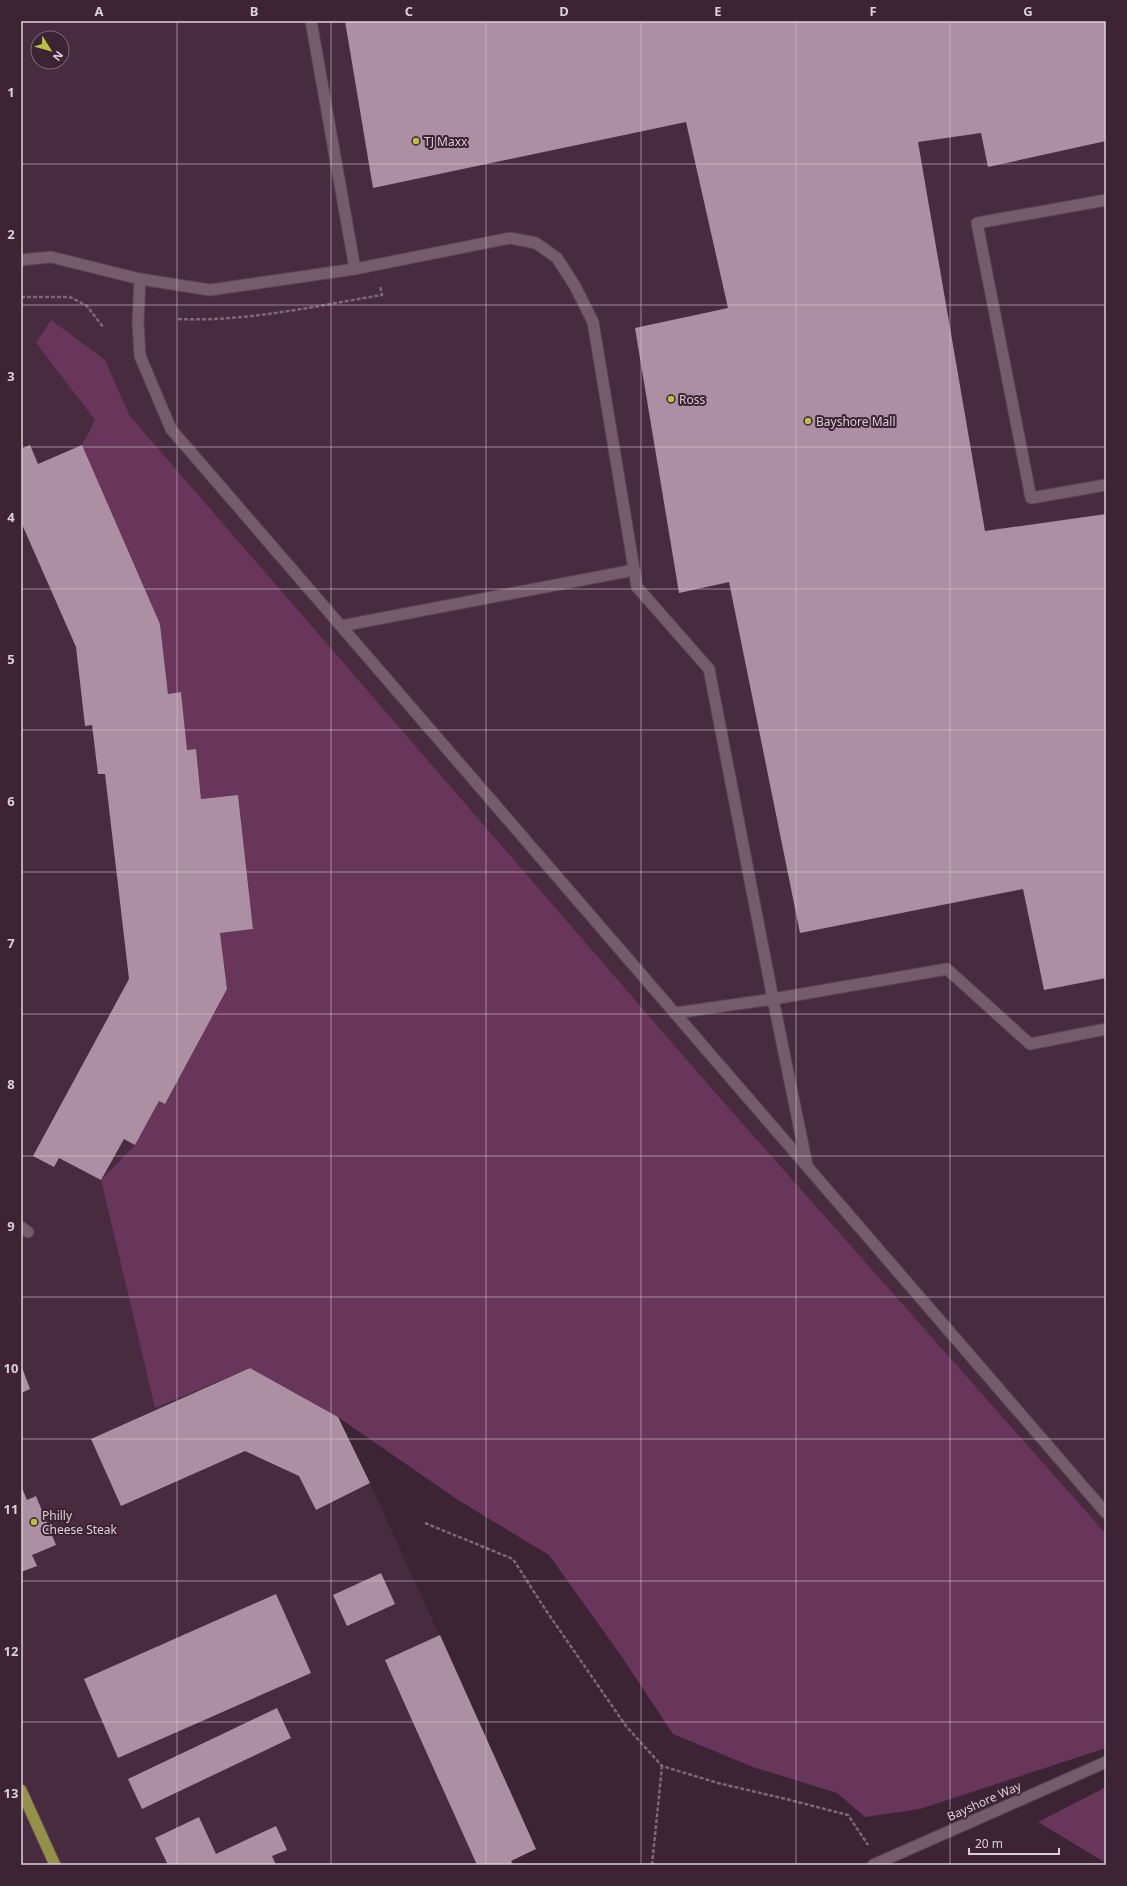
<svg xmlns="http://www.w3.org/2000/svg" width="1127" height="1886" viewBox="0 0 1127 1886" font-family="'Noto Sans',sans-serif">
	<rect width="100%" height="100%" fill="#3c2435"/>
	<!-- built -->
	<path fill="#492b40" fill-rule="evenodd" d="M21,21H1106V1534L713,1090L130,416L105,360L36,343L95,420L82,445L160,624L168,693L181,692L195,745L202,799L238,795L253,929L220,933L227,989L165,1104L135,1145L101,1180L153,1400L250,1368L338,1417L370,1483L536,1849L511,1860L513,1865H21ZM38,38H62V62H38Z"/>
	<!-- green -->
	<g fill="#68365a">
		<polygon points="51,320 105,360 130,416 713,1090 1106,1534 1106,1748 920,1809 865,1817 837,1793 753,1767 673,1734 622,1657 549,1555 458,1500 338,1417 250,1368 155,1408 101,1180 135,1145 159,1101 165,1104 227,989 220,933 253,929 238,795 201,799 196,749 187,750 181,692 168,694 160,624 82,445 95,420 36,343"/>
		<polygon points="1106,1787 1106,1863 1038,1822"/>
	</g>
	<!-- building -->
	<g fill="#ac8fa2">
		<polygon points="345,21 1106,21 1106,141 988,167 981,133 918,142 985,531 1106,514 1106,978 1044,990 1023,889 800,933 729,582 679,593 635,328 728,308 686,122 373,188"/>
		<polygon points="30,445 38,464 82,445 160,624 168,694 181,692 187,750 196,749 201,799 238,795 253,929 220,933 227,989 165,1104 159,1101 135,1145 124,1139 101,1180 59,1158 54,1167 33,1156 129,979 105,774 98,774 92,725 85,726 76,647 21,522 21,449"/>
		<polygon points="21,1365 30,1389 21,1393"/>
		<polygon points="250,1368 338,1417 370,1483 316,1510 299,1476 245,1451 121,1506 91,1439"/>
		<polygon points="22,1488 27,1500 36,1496 56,1545 32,1555 37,1566 21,1572"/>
		<polygon points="381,1573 395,1604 347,1626 333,1595"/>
		<polygon points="276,1594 311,1673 118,1758 84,1679"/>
		<polygon points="440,1635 536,1849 511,1861 513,1865 477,1865 385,1660"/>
		<polygon points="277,1708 291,1738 142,1809 128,1779"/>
		<polygon points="199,1817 216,1854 276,1826 287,1850 272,1856 276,1865 168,1865 155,1838"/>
	</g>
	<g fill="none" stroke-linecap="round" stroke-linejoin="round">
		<defs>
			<g id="service">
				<polyline points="311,21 355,269"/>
				<polyline points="1106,200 977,223 1031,498 1106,485"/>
				<polyline points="21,260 51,257 140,279 210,290 355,269 510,238 536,243 557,258 575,286 593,322 637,587 709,669 773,999 947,969 1030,1044 1106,1029"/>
				<polyline points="140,279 138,322 140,356 171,429 1106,1513"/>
				<polyline points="341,626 634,570"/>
				<polyline points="675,1013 773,999 807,1165"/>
				<polyline points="21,1227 28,1232"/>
			</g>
			<polyline id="minor" points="873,1865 1106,1762"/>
			<polyline id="trunk" points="21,1790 55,1865"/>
		</defs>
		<!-- service casing -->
		<use href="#service" stroke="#574352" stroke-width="13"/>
		<!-- minor casing -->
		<use href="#minor" stroke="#574352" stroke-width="13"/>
		<!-- trunk casing -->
		<use href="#trunk" stroke="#574352" stroke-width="13"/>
		<!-- path -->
		<g stroke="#7d6877" stroke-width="2.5" stroke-dasharray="4 2" stroke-linecap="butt">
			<polyline points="21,297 70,297 87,306 103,327"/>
			<path d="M178,319C246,322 315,306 382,295L380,285"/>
			<polyline points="425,1523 513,1559 545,1609 626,1726 662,1766 718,1783 790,1800 848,1815 868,1845"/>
			<polyline points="652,1865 662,1766"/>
		</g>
		<!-- service -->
		<use href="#service" stroke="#765b6d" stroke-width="11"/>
		<!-- minor -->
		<use href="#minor" stroke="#765b6d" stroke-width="11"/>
		<!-- trunk -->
		<use href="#trunk" stroke="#94904a" stroke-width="11"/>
	</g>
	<!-- grid -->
	<path fill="none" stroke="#dfcfda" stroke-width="1" stroke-opacity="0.55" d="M177,21V1865M331,21V1865M486,21V1865M641,21V1865M796,21V1865M950,21V1865M21,164H1106M21,305H1106M21,447H1106M21,589H1106M21,730H1106M21,872H1106M21,1014H1106M21,1156H1106M21,1297H1106M21,1439H1106M21,1581H1106M21,1722H1106"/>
	<!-- markers -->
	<g fill="#bdbf43" stroke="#3c2435" stroke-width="1.5">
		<circle cx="416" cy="141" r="4"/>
		<circle cx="671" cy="399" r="4"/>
		<circle cx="808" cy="421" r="4"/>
		<circle cx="34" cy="1522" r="4"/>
	</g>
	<g text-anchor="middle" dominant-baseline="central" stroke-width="4" stroke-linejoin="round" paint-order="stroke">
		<!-- poi labels -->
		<g font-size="12" fill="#dfcfda" stroke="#3c2435" text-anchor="start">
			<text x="424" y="141">TJ Maxx</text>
			<text x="679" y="399">Ross</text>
			<text x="816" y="421">Bayshore Mall</text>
			<text x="42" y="1515">Philly<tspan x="42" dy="14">Cheese Steak</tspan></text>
		</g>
		<!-- street labels -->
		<g font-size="12" fill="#dfcfda" stroke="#3c2435">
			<text transform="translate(984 1801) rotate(-24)">Bayshore Way</text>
		</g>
	</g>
	<!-- border -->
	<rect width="1127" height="1886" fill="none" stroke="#3c2435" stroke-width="44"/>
	<!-- north arrow -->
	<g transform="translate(50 50) rotate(127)"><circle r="19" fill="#3c2435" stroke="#7d6877"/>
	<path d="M0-3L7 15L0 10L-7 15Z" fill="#bdbf43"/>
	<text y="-6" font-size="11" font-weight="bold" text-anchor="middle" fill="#dfcfda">N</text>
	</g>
	<!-- scale -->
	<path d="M969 1848v6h90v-6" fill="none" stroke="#dfcfda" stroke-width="2"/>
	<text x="975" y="1848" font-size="12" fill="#dfcfda" stroke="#3c2435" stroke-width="3" paint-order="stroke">20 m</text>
	<rect x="22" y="22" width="1083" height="1842" fill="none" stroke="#dfcfda" stroke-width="1.5"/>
	<g font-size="13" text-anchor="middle" font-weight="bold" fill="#dfcfda">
		<text x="99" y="16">A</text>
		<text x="254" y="16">B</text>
		<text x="409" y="16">C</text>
		<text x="564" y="16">D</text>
		<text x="718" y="16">E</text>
		<text x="873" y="16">F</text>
		<text x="1028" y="16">G</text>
		<text x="11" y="97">1</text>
		<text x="11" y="239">2</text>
		<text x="11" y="381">3</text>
		<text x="11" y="522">4</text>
		<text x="11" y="664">5</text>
		<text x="11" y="806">6</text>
		<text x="11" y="948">7</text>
		<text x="11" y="1089">8</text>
		<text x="11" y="1231">9</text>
		<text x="11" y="1373">10</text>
		<text x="11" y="1514">11</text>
		<text x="11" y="1656">12</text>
		<text x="11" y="1798">13</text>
	</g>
</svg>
